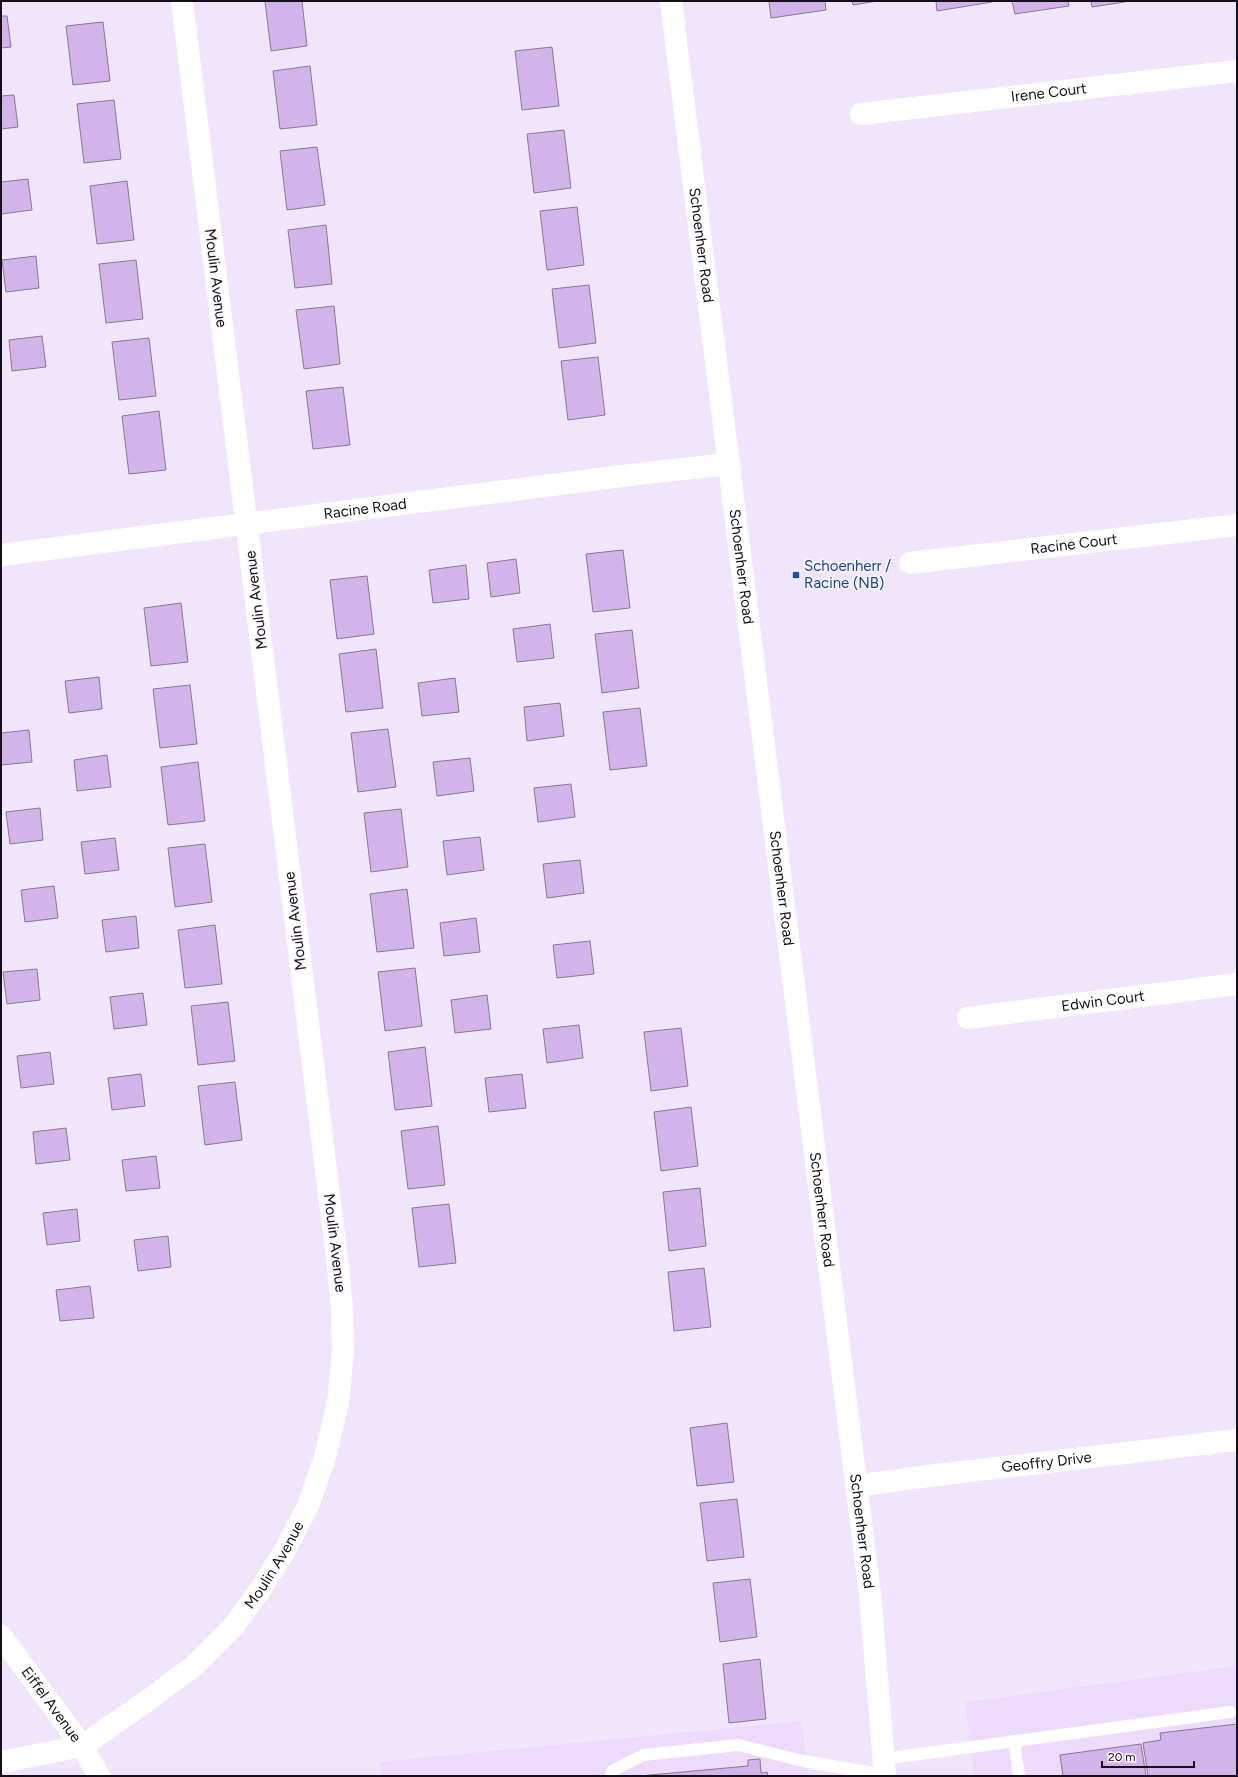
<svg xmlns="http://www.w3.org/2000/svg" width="1238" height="1777" viewBox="0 0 1238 1777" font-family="Figtree,sans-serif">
	<rect width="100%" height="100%" fill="#f1e5fb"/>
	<!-- built -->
	<g fill="#eddafc">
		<polygon points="1237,1666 1237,1776 974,1776 965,1702"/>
		<polygon points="801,1721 809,1776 381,1776 380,1762"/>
	</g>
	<!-- building -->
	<g fill="#d3b4ea" stroke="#877992">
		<polygon points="265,1 302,1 307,46 271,51"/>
		<polygon points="769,1 825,1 826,10 771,18"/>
		<polygon points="852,1 877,1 853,5"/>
		<polygon points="936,1 992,1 992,2 937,11"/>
		<polygon points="1012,1 1068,1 1069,6 1015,14"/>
		<polygon points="1091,1 1131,1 1092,7"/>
		<polygon points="1,16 7,16 11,47 1,48"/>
		<polygon points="103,22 110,81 73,85 66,26"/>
		<polygon points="552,47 559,106 522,110 515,51"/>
		<polygon points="310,66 317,125 280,129 273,71"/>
		<polygon points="14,95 18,127 1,129 1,96"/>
		<polygon points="114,100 121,159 84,163 77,104"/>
		<polygon points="564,130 571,188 534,193 527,134"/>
		<polygon points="317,147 325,205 287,210 280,151"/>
		<polygon points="28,179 32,210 1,214 1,182"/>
		<polygon points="127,181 134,240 97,244 90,186"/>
		<polygon points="577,207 584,265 547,270 540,211"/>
		<polygon points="326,225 332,284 295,288 288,230"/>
		<polygon points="36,256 39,288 6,292 2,260"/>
		<polygon points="136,260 143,319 106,323 99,264"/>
		<polygon points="589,285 596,343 559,348 552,289"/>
		<polygon points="334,306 340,364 304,369 296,310"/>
		<polygon points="42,336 46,367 12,371 9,340"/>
		<polygon points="149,338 156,396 119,400 112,342"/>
		<polygon points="598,357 605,415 568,420 561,361"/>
		<polygon points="343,387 350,445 313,449 306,391"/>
		<polygon points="159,411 166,470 129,474 122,416"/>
		<polygon points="623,550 630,608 593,612 586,554"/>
		<polygon points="516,559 520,593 491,597 487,563"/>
		<polygon points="466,565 469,599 433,603 429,570"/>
		<polygon points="367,576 374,634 337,639 330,580"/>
		<polygon points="181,603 188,662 151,666 144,608"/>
		<polygon points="550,624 554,658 517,662 513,629"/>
		<polygon points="632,630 639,688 602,693 595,634"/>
		<polygon points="376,649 383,708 346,712 339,654"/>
		<polygon points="99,677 102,709 69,713 65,681"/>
		<polygon points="455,678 459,712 422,716 418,683"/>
		<polygon points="190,685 197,744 160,748 153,689"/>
		<polygon points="560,703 564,736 527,741 524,707"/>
		<polygon points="640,708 647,766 610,770 603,712"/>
		<polygon points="388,729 396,787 358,792 351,733"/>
		<polygon points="29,730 32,762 1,765 1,733"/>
		<polygon points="107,755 111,787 77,791 74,760"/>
		<polygon points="470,758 474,791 437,796 433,762"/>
		<polygon points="198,762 205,821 168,825 161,767"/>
		<polygon points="571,784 575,817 538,822 534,788"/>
		<polygon points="40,808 43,840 10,844 6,812"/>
		<polygon points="401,809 408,867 371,872 364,813"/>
		<polygon points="480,837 484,870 447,875 443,841"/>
		<polygon points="115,838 119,870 85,874 81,842"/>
		<polygon points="205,844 212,902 175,907 168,848"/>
		<polygon points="580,860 584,893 547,898 543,864"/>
		<polygon points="54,886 58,918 25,922 21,890"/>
		<polygon points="407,889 414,948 377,952 370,894"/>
		<polygon points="136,916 139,948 106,952 102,920"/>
		<polygon points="476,918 480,952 444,956 440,923"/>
		<polygon points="215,925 222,984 185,988 178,930"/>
		<polygon points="590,941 594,974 557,978 553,945"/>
		<polygon points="415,968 422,1026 385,1031 378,972"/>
		<polygon points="37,969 40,1000 7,1004 3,972"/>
		<polygon points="143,993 147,1025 114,1029 110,997"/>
		<polygon points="487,995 491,1029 455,1033 451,1000"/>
		<polygon points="228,1002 235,1061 198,1065 191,1006"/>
		<polygon points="579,1025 583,1058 547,1063 543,1029"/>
		<polygon points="681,1028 688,1086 651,1091 644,1032"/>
		<polygon points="425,1047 432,1106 395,1110 388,1052"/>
		<polygon points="50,1052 54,1084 21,1088 17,1056"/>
		<polygon points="141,1074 145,1106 112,1110 108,1078"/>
		<polygon points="522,1074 526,1108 489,1112 485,1078"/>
		<polygon points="235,1082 242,1140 205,1145 198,1086"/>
		<polygon points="691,1107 698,1166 661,1171 654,1112"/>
		<polygon points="438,1126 445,1185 408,1189 401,1131"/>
		<polygon points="66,1128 70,1160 36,1164 33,1132"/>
		<polygon points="156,1156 160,1188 126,1191 122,1160"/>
		<polygon points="700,1188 706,1246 669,1251 663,1192"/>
		<polygon points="449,1204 456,1263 419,1267 412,1208"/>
		<polygon points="77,1209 80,1241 47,1245 43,1213"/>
		<polygon points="168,1236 171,1267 138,1271 134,1240"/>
		<polygon points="704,1268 711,1327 674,1331 668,1272"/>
		<polygon points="90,1286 94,1318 60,1321 56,1290"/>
		<polygon points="727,1423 734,1482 697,1486 690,1428"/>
		<polygon points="737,1499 744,1557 707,1561 700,1503"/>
		<polygon points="750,1579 757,1637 720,1642 713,1583"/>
		<polygon points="760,1659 766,1719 729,1723 723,1664"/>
		<polygon points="1237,1724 1237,1776 1148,1776 1143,1743 1161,1740 1160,1733"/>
		<polygon points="1141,1744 1146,1776 1063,1776 1060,1755"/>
		<polygon points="760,1759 761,1773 767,1772 768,1776 639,1776 748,1766 748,1760"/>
	</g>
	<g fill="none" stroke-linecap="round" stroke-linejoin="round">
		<!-- lane -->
		<g stroke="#fff" stroke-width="12">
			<polyline points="1014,1741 1019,1776"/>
			<polyline points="883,1759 1230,1712"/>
			<polyline points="611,1776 612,1771 643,1755 738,1745 803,1761 885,1775"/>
		</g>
		<!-- street -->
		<g stroke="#fff" stroke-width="22">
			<path id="s1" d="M861,114L1237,71"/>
			<path id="s2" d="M1,555L646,473L729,464"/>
			<path id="s3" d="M910,563L1237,525"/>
			<path id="s4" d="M968,1018L1237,984"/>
			<path id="s5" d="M856,1486L936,1475L1237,1440"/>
			<path id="s6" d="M1,1636L82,1746L99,1776"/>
			<path id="s7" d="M1,1762L82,1746L147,1701L194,1666L233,1627L258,1593L284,1552L308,1506L325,1457L338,1402L343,1351L342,1307L338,1267L182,1"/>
		</g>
		<!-- secondary -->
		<path stroke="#fff" stroke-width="22" id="s8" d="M671,1L870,1594L885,1776"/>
	</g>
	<!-- markers -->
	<rect fill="#1a4fb4" stroke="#f9f6fc" stroke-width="1.5" x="792" y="571" width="8" height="8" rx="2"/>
	<g text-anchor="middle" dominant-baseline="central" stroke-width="3" stroke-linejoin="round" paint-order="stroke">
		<!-- street labels -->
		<g font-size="15" fill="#140f18" stroke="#f9f6fc">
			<text stroke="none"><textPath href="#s1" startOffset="189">Irene Court</textPath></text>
			<text stroke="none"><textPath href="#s8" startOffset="246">Schoenherr Road</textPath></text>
			<text transform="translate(216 278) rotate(83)">Moulin Avenue</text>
			<text stroke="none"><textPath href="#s2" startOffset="367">Racine Road</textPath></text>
			<text stroke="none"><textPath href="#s3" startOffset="165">Racine Court</textPath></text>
			<text stroke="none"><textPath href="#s8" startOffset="570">Schoenherr Road</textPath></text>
			<text transform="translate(256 600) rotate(-97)">Moulin Avenue</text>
			<text stroke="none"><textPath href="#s8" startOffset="894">Schoenherr Road</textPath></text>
			<text transform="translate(295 921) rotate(-97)">Moulin Avenue</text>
			<text stroke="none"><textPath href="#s4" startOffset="136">Edwin Court</textPath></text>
			<text stroke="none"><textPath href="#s8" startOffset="1218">Schoenherr Road</textPath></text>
			<text transform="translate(335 1243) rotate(83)">Moulin Avenue</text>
			<text stroke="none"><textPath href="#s5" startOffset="192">Geoffry Drive</textPath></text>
			<text stroke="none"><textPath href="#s8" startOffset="1542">Schoenherr Road</textPath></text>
			<text stroke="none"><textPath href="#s7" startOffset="350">Moulin Avenue</textPath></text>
			<text stroke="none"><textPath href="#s6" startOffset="85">Eiffel Avenue</textPath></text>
		</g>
		<!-- transit labels -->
		<g font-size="15" fill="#164399" stroke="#f9f6fc" text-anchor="start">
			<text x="804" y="566">Schoenherr /<tspan x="804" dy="17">Racine (NB)</tspan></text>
		</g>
	</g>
	<!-- border -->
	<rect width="1238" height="1777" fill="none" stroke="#140f18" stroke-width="4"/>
	<!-- scale -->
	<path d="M1102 1761v6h92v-6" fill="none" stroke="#140f18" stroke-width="2"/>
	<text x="1108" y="1761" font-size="12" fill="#140f18" stroke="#f9f6fc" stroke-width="3" paint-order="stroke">20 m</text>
</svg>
